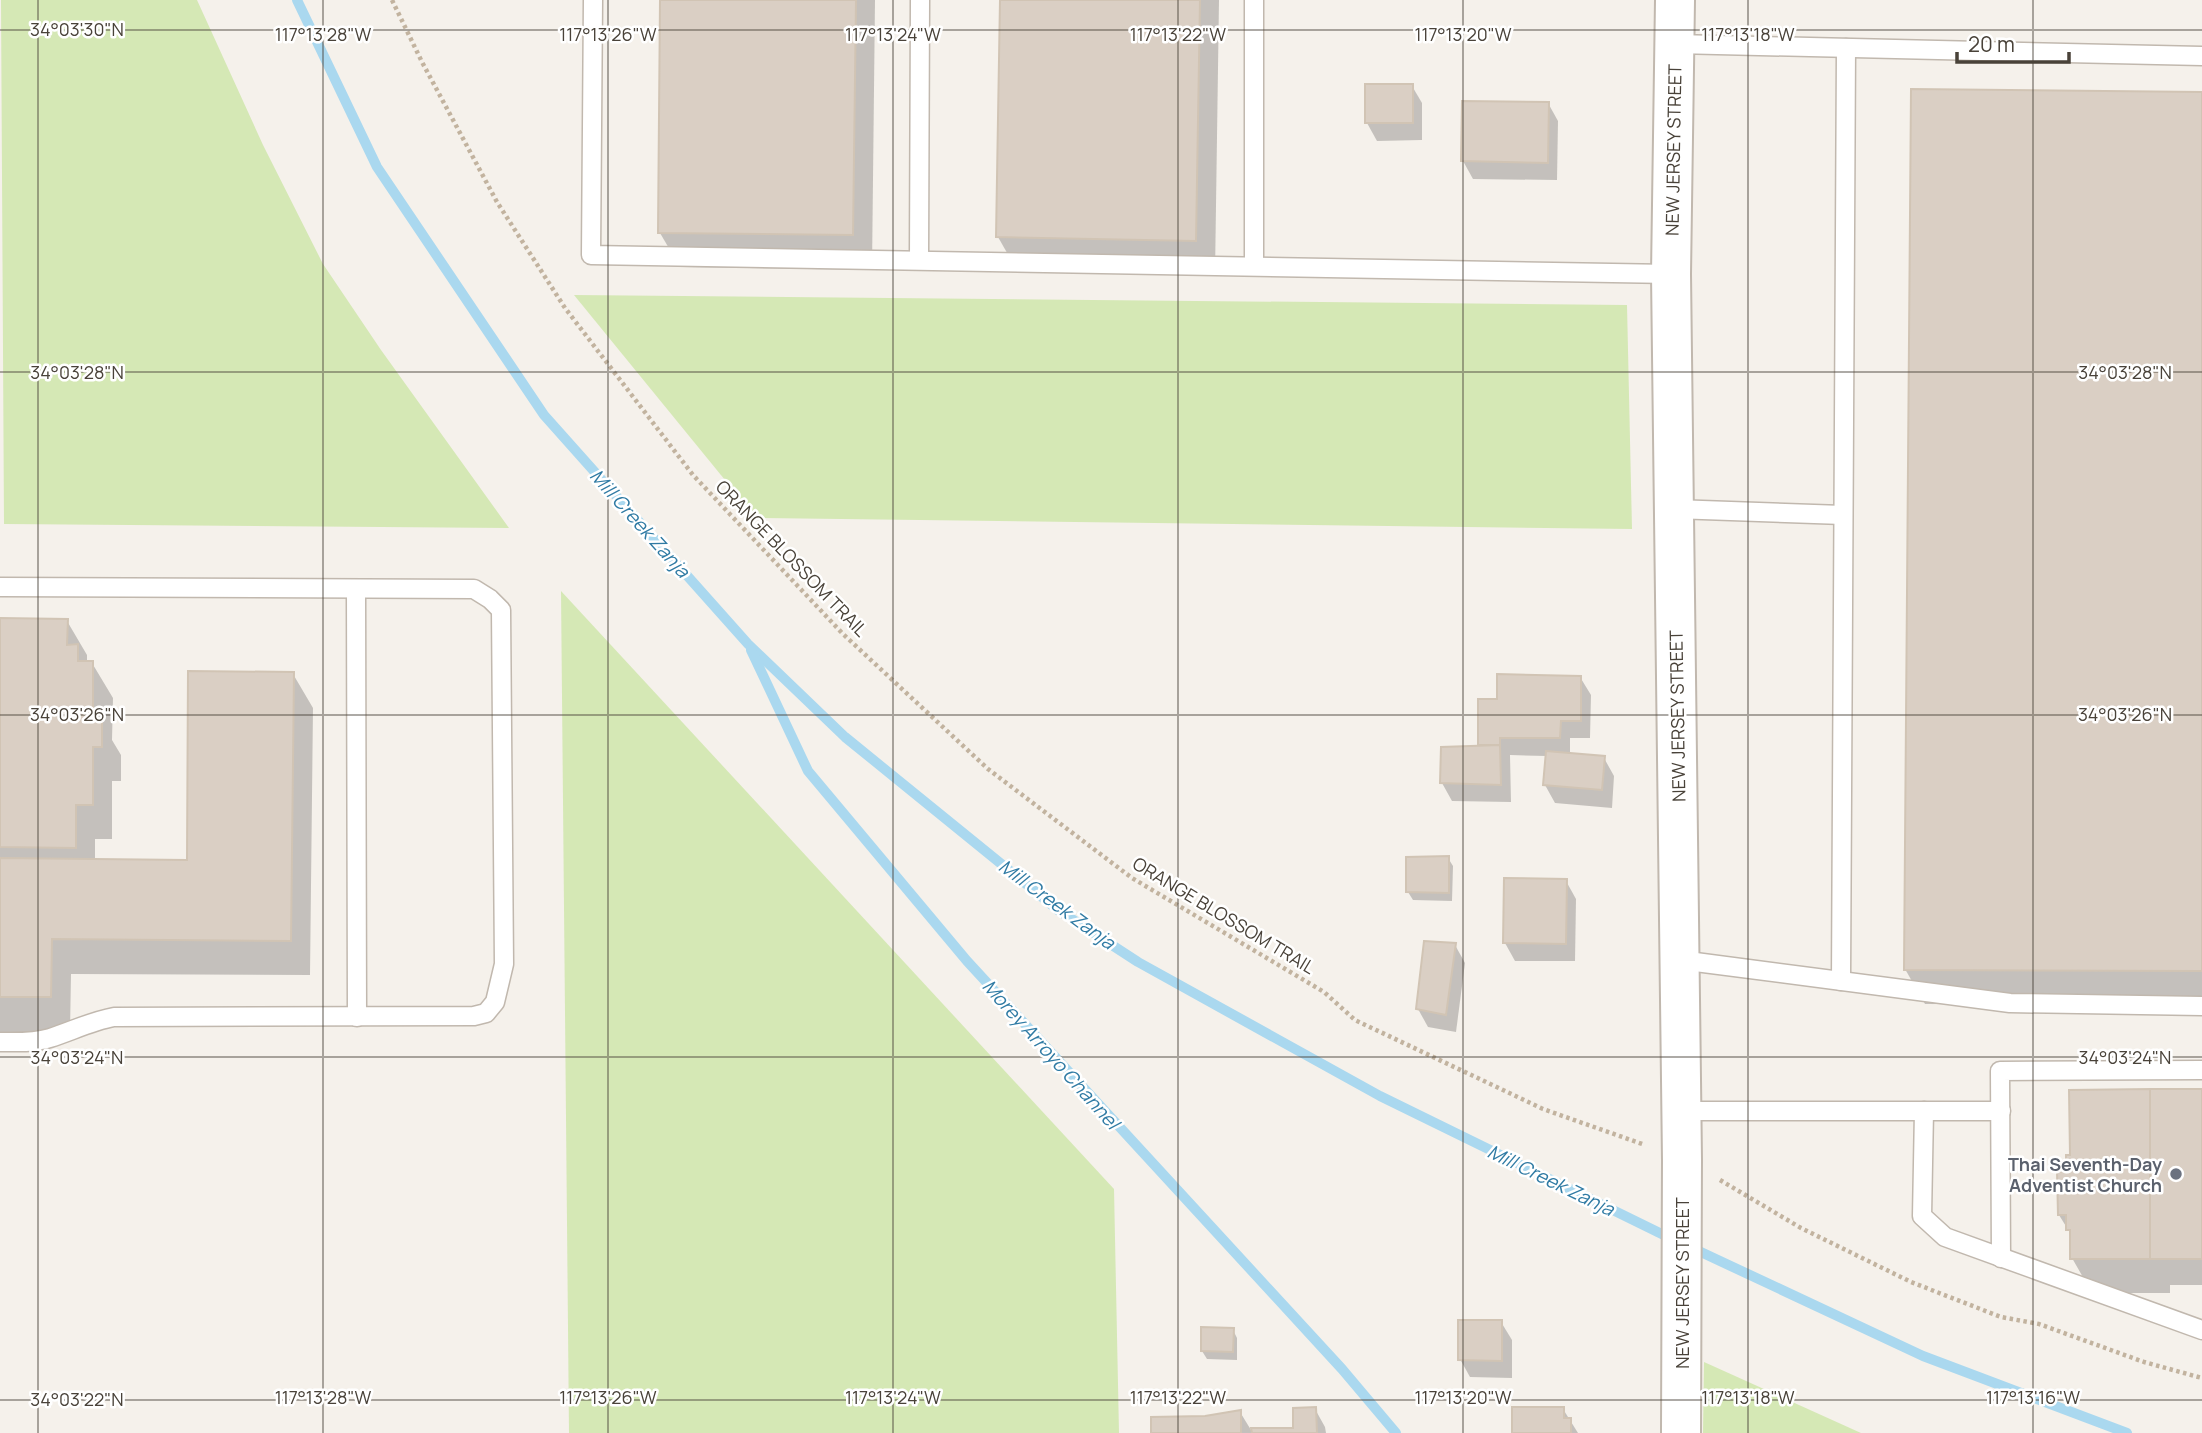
<svg xmlns="http://www.w3.org/2000/svg" width="2202" height="1433" viewBox="0 0 2202 1433" font-family="Manrope,sans-serif">
	<rect width="100%" height="100%" fill="#f5f1eb"/>
	<!-- green -->
	<g fill="#d5e8b5">
		<polygon points="1,0 197,0 263,145 323,264 381,350 509,528 4,524"/>
		<polygon points="574,295 1627,305 1632,529 756,518"/>
		<polygon points="561,591 1114,1189 1119,1433 569,1433"/>
		<polygon points="1704,1362 1861,1433 1703,1433"/>
	</g>
	<!-- shadow -->
	<g fill="#0003">
		<polygon points="662,0 875,0 872,270 680,267 660,233"/>
		<polygon points="1002,0 1219,0 1215,275 1018,272 998,237"/>
		<polygon points="1412,86 1422,103 1422,140 1377,141 1367,123"/>
		<polygon points="2202,94 2202,1005 1925,1004 1905,969"/>
		<polygon points="1548,103 1558,121 1557,180 1473,179 1463,161"/>
		<polygon points="0,620 67,621 87,655 87,663 92,663 113,698 112,740 121,755 121,781 112,781 112,839 95,839 95,861 189,862 293,674 313,708 310,975 71,974 70,1032 0,1032"/>
		<polygon points="1580,677 1591,695 1590,738 1570,738 1570,755 1604,758 1614,776 1612,808 1555,803 1545,785 1547,756 1510,755 1511,802 1452,801 1442,783 1480,747 1480,701 1499,701"/>
		<polygon points="1448,858 1453,866 1452,901 1413,900 1408,892"/>
		<polygon points="1566,881 1576,899 1575,961 1515,961 1505,943"/>
		<polygon points="1455,945 1465,963 1456,1032 1428,1027 1418,1009"/>
		<polygon points="2202,1091 2202,1285 2170,1285 2170,1293 2092,1293 2072,1258 2072,1236 2059,1215 2068,1174"/>
		<polygon points="1501,1322 1512,1340 1512,1378 1470,1377 1460,1359"/>
		<polygon points="1233,1330 1237,1338 1237,1360 1207,1359 1202,1351"/>
		<polygon points="1315,1409 1325,1427 1326,1433 1153,1433 1205,1418 1240,1412 1251,1430 1294,1429"/>
		<polygon points="1563,1409 1578,1433 1514,1433"/>
	</g>
	<g fill="none" stroke-linecap="round" stroke-linejoin="round">
		<!-- stream -->
		<g stroke="#aad8ef" stroke-width="10">
			<polyline points="297,0 377,167 544,415 748,644 845,737 1058,910 1138,962 1380,1096 1674,1240"/>
			<polyline points="751,650 808,771 967,961 1342,1369 1396,1433"/>
			<polyline points="1688,1246 1923,1356 2127,1433"/>
		</g>
	</g>
	<!-- building -->
	<g fill="#dacfc4" stroke="#d1c4b4" stroke-width="2">
		<polygon points="660,0 856,0 853,235 658,233"/>
		<polygon points="1000,0 1200,0 1196,241 996,237"/>
		<rect x="1365" y="84" width="48" height="39"/>
		<polygon points="1911,89 2202,92 2202,971 1904,970"/>
		<polygon points="1462,101 1549,102 1548,163 1461,161"/>
		<polygon points="0,618 68,619 67,645 78,644 78,661 93,661 93,719 102,719 102,747 93,747 93,805 76,805 76,848 0,847"/>
		<polygon points="188,671 294,672 291,941 52,939 51,997 0,997 0,858 187,860"/>
		<polygon points="1497,674 1581,676 1581,721 1561,721 1560,738 1500,738 1500,745 1478,745 1478,699 1497,699"/>
		<polygon points="1500,745 1501,785 1440,783 1441,747"/>
		<polygon points="1546,751 1605,756 1602,790 1543,785"/>
		<polygon points="1449,856 1449,893 1406,892 1406,857"/>
		<polygon points="1504,878 1567,879 1566,944 1503,943"/>
		<polygon points="1424,941 1456,943 1446,1015 1416,1009"/>
		<polygon points="2150,1089 2150,1259 2070,1259 2070,1230 2066,1230 2066,1215 2058,1215 2057,1171 2066,1172 2066,1155 2070,1155 2069,1090"/>
		<rect x="2150" y="1089" width="52" height="170"/>
		<polygon points="1458,1320 1502,1320 1502,1361 1458,1360"/>
		<polygon points="1201,1327 1234,1328 1233,1352 1201,1351"/>
		<polygon points="1316,1407 1317,1433 1252,1433 1251,1428 1293,1428 1293,1408"/>
		<polygon points="1512,1407 1564,1407 1564,1418 1571,1418 1571,1433 1512,1433"/>
		<polygon points="1241,1410 1241,1433 1151,1433 1151,1417 1205,1416"/>
	</g>
	<g fill="none" stroke-linecap="round" stroke-linejoin="round">
		<defs>
			<g id="service">
				<polyline points="593,0 591,255 1671,274"/>
				<polyline points="1254,0 1254,265"/>
				<polyline points="1675,44 2202,56"/>
				<polyline points="919,260 920,0"/>
				<polyline points="1674,509 1843,515"/>
				<path d="M0,587L474,589L490,599L501,610L504,964L495,1002L486,1013L474,1016L114,1017C92,1021 72,1031 50,1038C34,1043 17,1042 0,1042"/>
				<polyline points="356,589 357,1017"/>
				<polyline points="1680,960 2010,1003 2202,1006"/>
				<polyline points="1841,981 1846,48"/>
				<polyline points="1682,1111 2001,1111"/>
				<polyline points="1924,1111 1922,1216 1945,1237 2202,1330"/>
				<polyline points="2001,1258 2000,1071 2202,1070"/>
			</g>
			<polyline id="tertiary" points="1675,0 1671,274 1682,1160 1681,1433"/>
		</defs>
		<!-- service casing -->
		<use href="#service" stroke="#c1b8ae" stroke-width="21"/>
		<!-- tertiary casing -->
		<use href="#tertiary" stroke="#c1b8ae" stroke-width="42"/>
		<!-- path -->
		<g stroke="#c2b39f" stroke-width="4.5" stroke-dasharray="3.5 3.5" stroke-linecap="butt">
			<polyline points="392,0 422,62 497,202 565,308 693,475 843,634 988,769 1132,878 1324,992 1355,1020 1543,1109 1645,1145"/>
			<polyline points="1720,1180 1801,1228 1911,1282 2001,1317 2039,1324 2144,1362 2202,1378"/>
		</g>
		<!-- service -->
		<use href="#service" stroke="#fff" stroke-width="18"/>
		<!-- tertiary -->
		<use href="#tertiary" stroke="#fff" stroke-width="38"/>
	</g>
	<!-- ticks -->
	<path fill="none" stroke="#494239" stroke-width="2" stroke-opacity="0.45" d="M38,0V1433M323,0V1433M608,0V1433M893,0V1433M1178,0V1433M1463,0V1433M1748,0V1433M2033,0V1433M0,30H2202M0,372H2202M0,715H2202M0,1057H2202M0,1400H2202"/>
	<!-- markers -->
	<circle fill="#6b7280" stroke="#fff" stroke-width="2.5" cx="2176" cy="1174" r="7"/>
	<g text-anchor="middle" dominant-baseline="central" stroke-width="5" stroke-linejoin="round" paint-order="stroke">
		<!-- street labels -->
		<g font-size="18" fill="#494239" stroke="#fff">
			<text transform="translate(1673 150) rotate(-89)">NEW JERSEY STREET</text>
			<text transform="translate(792 558) rotate(46)">ORANGE BLOSSOM TRAIL</text>
			<text transform="translate(1677 716) rotate(-91)">NEW JERSEY STREET</text>
			<text transform="translate(1224 915) rotate(31)">ORANGE BLOSSOM TRAIL</text>
			<text transform="translate(1682 1283) rotate(-90)">NEW JERSEY STREET</text>
		</g>
		<!-- worship labels -->
		<g font-size="18" font-weight="bold" fill="#5b616d" stroke="#fff" text-anchor="end">
			<text x="2162" y="1164">Thai Seventh-Day<tspan x="2162" dy="21">Adventist Church</tspan></text>
		</g>
		<!-- water labels -->
		<g font-size="19" font-style="italic" fill="#307ba4" stroke="#fff">
			<text transform="translate(640 523) rotate(48)">Mill Creek Zanja</text>
			<text transform="translate(1057 904) rotate(36)">Mill Creek Zanja</text>
			<text transform="translate(1051 1054) rotate(48)">Morey Arroyo Channel</text>
			<text transform="translate(1551 1180) rotate(26)">Mill Creek Zanja</text>
		</g>
	</g>
	<g font-size="18" text-anchor="middle" fill="#494239" stroke="#fff" stroke-width="5" stroke-linejoin="round" paint-order="stroke">
		<text x="77" y="36">34°03'30"N</text>
		<text x="323" y="41">117°13'28"W</text>
		<text x="608" y="41">117°13'26"W</text>
		<text x="893" y="41">117°13'24"W</text>
		<text x="1178" y="41">117°13'22"W</text>
		<text x="1463" y="41">117°13'20"W</text>
		<text x="1748" y="41">117°13'18"W</text>
		<text x="77" y="379">34°03'28"N</text>
		<text x="2125" y="379">34°03'28"N</text>
		<text x="77" y="721">34°03'26"N</text>
		<text x="2125" y="721">34°03'26"N</text>
		<text x="77" y="1064">34°03'24"N</text>
		<text x="2125" y="1064">34°03'24"N</text>
		<text x="323" y="1404">117°13'28"W</text>
		<text x="608" y="1404">117°13'26"W</text>
		<text x="893" y="1404">117°13'24"W</text>
		<text x="1178" y="1404">117°13'22"W</text>
		<text x="1463" y="1404">117°13'20"W</text>
		<text x="1748" y="1404">117°13'18"W</text>
		<text x="2033" y="1404">117°13'16"W</text>
		<text x="77" y="1406">34°03'22"N</text>
	</g>
	<!-- scale -->
	<path d="M1957 52v10h112v-10" fill="none" stroke="#494239" stroke-width="3.5"/>
	<text x="1968" y="52" font-size="21" fill="#494239" stroke="#ffffff" stroke-width="5" paint-order="stroke">20 m</text>
</svg>
